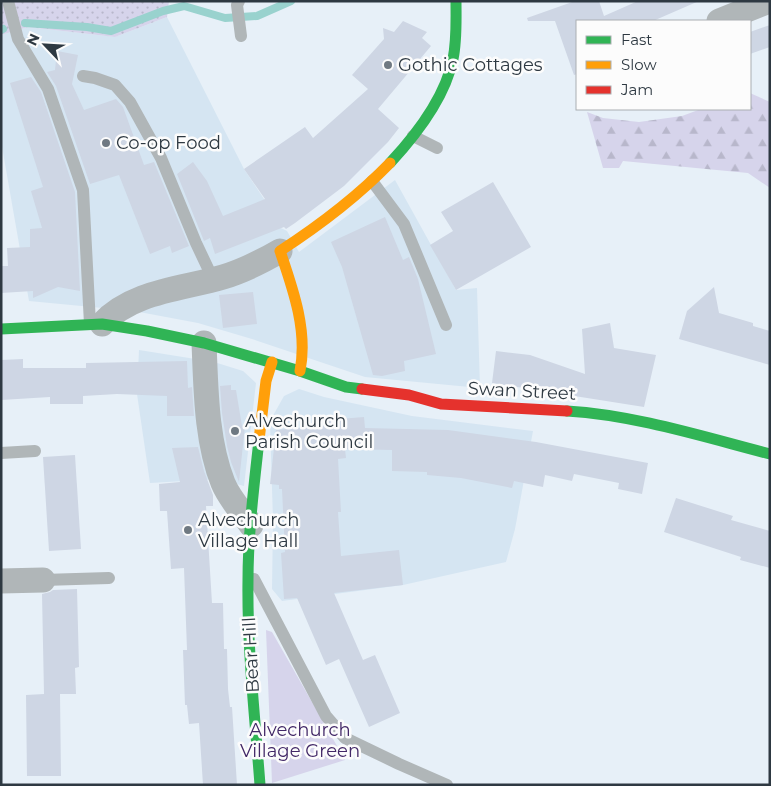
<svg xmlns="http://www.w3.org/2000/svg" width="771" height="786" viewBox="0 0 771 786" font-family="Montserrat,sans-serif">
	<defs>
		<pattern id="grass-dots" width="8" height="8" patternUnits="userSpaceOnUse" patternTransform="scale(1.25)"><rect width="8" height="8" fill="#d6d4eb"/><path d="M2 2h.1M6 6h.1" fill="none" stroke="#b8b7cb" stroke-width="1.8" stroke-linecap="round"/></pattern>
		<pattern id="forest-firs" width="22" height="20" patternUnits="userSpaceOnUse" patternTransform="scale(1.25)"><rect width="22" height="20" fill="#d6d4eb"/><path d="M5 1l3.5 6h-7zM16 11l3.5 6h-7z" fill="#b8b7cb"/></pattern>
	</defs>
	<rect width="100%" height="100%" fill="#e7f0f8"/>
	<!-- built -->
	<g fill="#d5e5f2">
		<polygon points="167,17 244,169 264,199 281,228 287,231 299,252 395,180 456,290 477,288 480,388 365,377 252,339 198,323 134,311 29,301 1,141 1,35 28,27 115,37"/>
		<polygon points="139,350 214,362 243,371 256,383 244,486 218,479 150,483 137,394"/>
		<polygon points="299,389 324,397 412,416 533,431 515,529 506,562 403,585 282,601 272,589 273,521 270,421 284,396"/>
	</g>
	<!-- grass -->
	<polygon fill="url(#grass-dots)" points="1,1 169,1 167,17 115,37 28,27 1,35"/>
	<!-- forest -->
	<polygon fill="url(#forest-firs)" points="750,93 770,102 770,188 748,173 623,161 619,168 603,168 587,112 603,118 639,122 682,116 701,109 750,109"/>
	<!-- green -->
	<polygon fill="#d6d4eb" points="266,630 272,632 345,760 272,783"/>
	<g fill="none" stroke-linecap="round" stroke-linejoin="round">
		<!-- stream -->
		<g stroke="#99d2ce" stroke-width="8">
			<polyline points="25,23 87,27 111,31 163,11 184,6 225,18 257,16 291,1"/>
			<polyline points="1,30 3,29"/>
		</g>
	</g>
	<!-- building -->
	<g fill="#ced6e4">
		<polygon points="575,1 599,1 604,16 638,1 699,1 653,21 577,21 577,74 574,75 555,21 528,21 527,18"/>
		<polygon points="403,21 427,32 422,38 431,46 378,109 399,128 388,142 344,186 295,223 286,229 284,227 215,254 210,238 204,241 177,174 193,162 207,181 223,216 265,199 244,169 305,127 313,138 368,89 352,75 384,39 383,28 394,32"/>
		<polygon points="770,25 770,47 750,54 750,32"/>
		<polygon points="57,51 78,55 72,84 84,110 116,99 123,107 144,165 154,162 189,246 172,253 170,246 150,254 119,175 90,184 56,86 47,72 55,70"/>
		<polygon points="31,77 41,92 75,192 80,291 58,287 33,298 33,291 1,293 1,266 8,266 7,248 30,247 30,229 42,228 31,191 43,187 10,83"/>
		<polygon points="493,182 531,247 456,290 430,245 453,231 441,212"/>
		<polygon points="385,217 403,260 409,257 418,279 436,354 404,361 405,371 382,376 373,375 342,267 331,242"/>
		<polygon points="714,287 719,313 753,323 753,326 770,331 770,365 679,339 687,311"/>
		<polygon points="253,292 257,324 223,328 219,295"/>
		<polygon points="610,323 614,348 656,355 644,407 492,383 496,351 530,355 585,374 582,329"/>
		<polygon points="23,359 23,368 86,368 86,363 187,361 188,388 192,387 194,416 167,416 167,396 117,394 83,396 83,404 50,404 50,397 1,400 1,360"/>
		<polygon points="231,385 231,390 236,390 242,426 245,426 239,482 231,462 227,446 222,413 220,386"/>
		<polygon points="364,417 365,428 448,430 536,442 648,463 642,494 618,489 619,483 574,474 572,481 545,475 543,487 514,481 512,488 461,478 427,475 427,472 392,471 392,450 345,449 346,458 338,459 341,512 338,512 341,556 399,550 403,585 334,593 363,660 375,655 400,713 369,727 339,659 326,665 297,598 284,599 281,553 285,552 282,489 279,489 279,485 270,484 276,430 328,425 327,420"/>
		<polygon points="198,447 204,471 213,495 213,506 206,506 212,603 223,603 224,649 227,649 228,689 230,707 232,707 237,785 203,785 199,723 189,724 187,705 185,705 183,650 187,650 184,568 171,569 167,511 160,511 159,484 180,482 172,448"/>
		<polygon points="75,455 81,549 49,551 43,457"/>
		<polygon points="676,498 733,516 731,520 770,531 770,568 740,560 741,557 664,532"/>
		<polygon points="77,589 79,667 75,668 76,694 60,694 61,776 27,776 26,695 44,694 42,594 50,592 53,590"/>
	</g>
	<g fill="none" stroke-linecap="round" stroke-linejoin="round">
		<!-- lane -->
		<g stroke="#b0b6b8" stroke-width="12">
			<polyline points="8,1 18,39 48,89 83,190 90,324"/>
			<polyline points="239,1 237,5 241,36"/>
			<polyline points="83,76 95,78 115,85 130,102 161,158 196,243 213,279"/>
			<polyline points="413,136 437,148"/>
			<polyline points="372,181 404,224 446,325"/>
			<polyline points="1,453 35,451"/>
			<polyline points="254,579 326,716 345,738 399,764 447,785"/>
			<polyline points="43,580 109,578"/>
		</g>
		<!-- street -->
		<g stroke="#b0b6b8" stroke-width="25">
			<polyline points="719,21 769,1"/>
			<path d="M102,324C132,291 183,289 223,277C243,271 261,262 280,251"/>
			<path d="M204,343C206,389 206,440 223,483C229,498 242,512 251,525"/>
			<polyline points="1,581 43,580"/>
		</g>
		<!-- fast -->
		<g stroke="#30b455" stroke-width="11">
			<path d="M390,163C417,134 445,98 453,59C457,40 456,20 456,1"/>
			<polyline points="1,329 102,324 147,331 204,343 300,371 346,387 362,389"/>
			<path d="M567,411C635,415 704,437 770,454"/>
			<path d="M259,440C254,486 248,533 248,580C247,648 255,717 260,785"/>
		</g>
		<!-- slow -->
		<g stroke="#ff9f0a" stroke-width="11">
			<path d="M300,371C308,331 293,289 280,251C320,225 357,197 390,163"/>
			<polyline points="259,440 266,381 272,362"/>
		</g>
		<!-- jam -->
		<polyline stroke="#e5322d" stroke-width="11" points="362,389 409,395 441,404 567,411"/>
	</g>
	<!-- markers -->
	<g fill="#6f7982" stroke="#fcfcfc" stroke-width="2">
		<circle cx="388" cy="65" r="5"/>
		<circle cx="106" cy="143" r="5"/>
		<circle cx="235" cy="431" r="5"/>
		<circle cx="188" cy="530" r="5"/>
	</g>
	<g text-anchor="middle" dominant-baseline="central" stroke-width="5" stroke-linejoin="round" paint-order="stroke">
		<!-- poi labels -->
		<g font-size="18" fill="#2e3942" stroke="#fcfcfc" text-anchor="start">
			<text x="398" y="65">Gothic Cottages</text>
			<text x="116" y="143">Co-op Food</text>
			<text x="245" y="421">Alvechurch<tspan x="245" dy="21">Parish Council</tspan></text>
			<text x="198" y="520">Alvechurch<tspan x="198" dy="21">Village Hall</tspan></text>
		</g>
		<!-- street labels -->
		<g font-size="18" fill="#2e3942" stroke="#fcfcfc">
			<text transform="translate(522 391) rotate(3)">Swan Street</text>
			<text transform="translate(251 655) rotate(-93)">Bear Hill</text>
		</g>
		<!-- park labels -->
		<g font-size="18" fill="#422867" stroke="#fcfcfc">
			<text x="300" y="730">Alvechurch<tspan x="300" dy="21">Village Green</tspan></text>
		</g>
	</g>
	<!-- border -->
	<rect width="771" height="786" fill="none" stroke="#2e3942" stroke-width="5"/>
	<!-- legend -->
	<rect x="576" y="20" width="175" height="90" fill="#fcfcfc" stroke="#aaaeb2"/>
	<rect x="586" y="36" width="25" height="8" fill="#30b455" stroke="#aaaeb2"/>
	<text x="621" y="45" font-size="15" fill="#2e3942">Fast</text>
	<rect x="586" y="61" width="25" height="8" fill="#ff9f0a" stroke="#aaaeb2"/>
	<text x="621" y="70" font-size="15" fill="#2e3942">Slow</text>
	<rect x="586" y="86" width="25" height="8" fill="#e5322d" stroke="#aaaeb2"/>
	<text x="621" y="95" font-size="15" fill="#2e3942">Jam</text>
	<!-- north arrow -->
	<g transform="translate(45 45) rotate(295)" stroke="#fcfcfc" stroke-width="4" paint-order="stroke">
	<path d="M0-4L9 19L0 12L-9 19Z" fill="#2e3942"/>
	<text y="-8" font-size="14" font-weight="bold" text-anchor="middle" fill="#2e3942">N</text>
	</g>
</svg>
